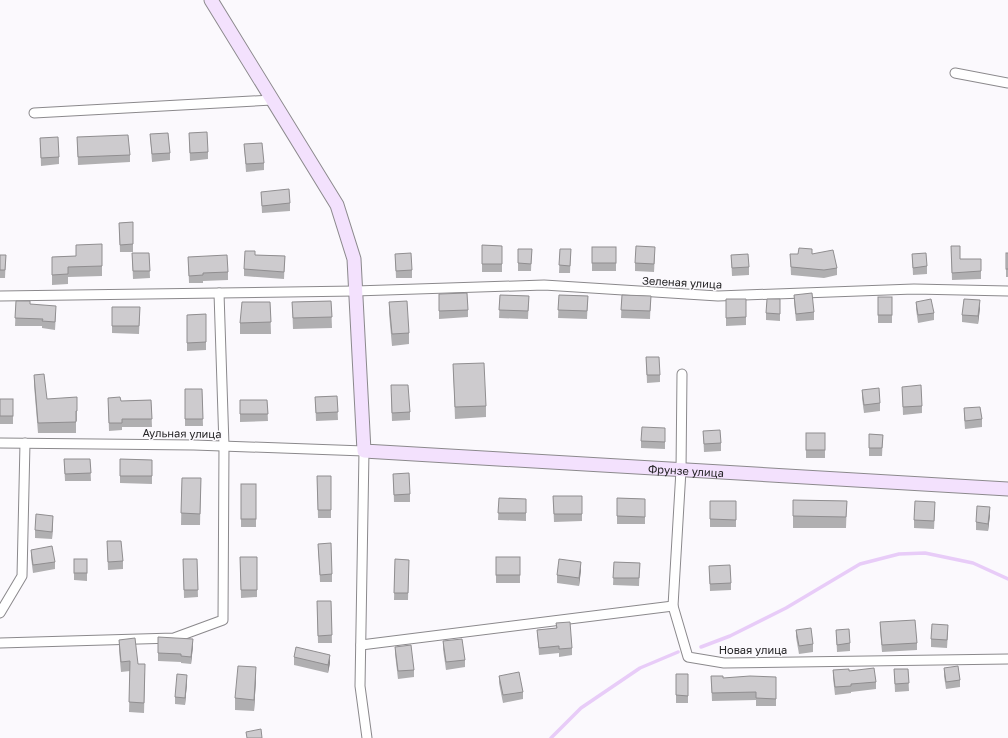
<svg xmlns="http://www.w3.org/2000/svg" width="1008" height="738" viewBox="0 0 1008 738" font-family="'Golos Text',sans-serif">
	<rect width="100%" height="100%" fill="#fbf9fd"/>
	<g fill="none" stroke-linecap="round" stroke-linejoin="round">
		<!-- stream -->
		<g stroke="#e8ccf8" stroke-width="3.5">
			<polyline points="701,647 730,636 786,608 860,564 899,554 925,553 973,563 1008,579"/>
			<polyline points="551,738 581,708 640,668 678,652"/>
		</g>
		<defs>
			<g id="street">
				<polyline points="955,73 1008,83"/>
				<polyline points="34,113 272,100"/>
				<polyline points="0,296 355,291 544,285 718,296 914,289 1008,291"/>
				<polyline points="682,374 681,470 673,606 688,657 724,663 1008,659"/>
				<polyline points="0,443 194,445 364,451 360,686 367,738"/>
				<polyline points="0,613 22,576 25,443"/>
				<polyline points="0,643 174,638 223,620 224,446 219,293"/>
				<polyline points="361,645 673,606"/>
			</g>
			<g id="secondary">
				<path id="s1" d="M211,0L337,205L354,259L364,451L1008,489"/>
			</g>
		</defs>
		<!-- street casing -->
		<use href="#street" stroke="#8b898c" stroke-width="11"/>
		<!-- secondary casing -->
		<use href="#secondary" stroke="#8b898c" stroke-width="15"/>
		<!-- street -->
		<use href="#street" stroke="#fff" stroke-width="9"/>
		<!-- secondary -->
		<use href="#secondary" stroke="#f3e1fd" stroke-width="13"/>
	</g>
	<!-- wall -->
	<g fill="#b0afb1">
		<polygon points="189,133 208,152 208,159 190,161"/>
		<polygon points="150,134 170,153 170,160 152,162"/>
		<polygon points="77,137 130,155 130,162 78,165"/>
		<polygon points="40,138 59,157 59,164 41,166"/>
		<polygon points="244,144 264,163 264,170 246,172"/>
		<polygon points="261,192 290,203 290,211 262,213"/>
		<polygon points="133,222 133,252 120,252 119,223"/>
		<polygon points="102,244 102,276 68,277 68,284 52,285 52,257 76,256"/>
		<polygon points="482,245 502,246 502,272 482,272"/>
		<polygon points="951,246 960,259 981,259 981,279 952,280"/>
		<rect x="592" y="247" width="24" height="24"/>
		<polygon points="518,249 532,249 531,271 518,271"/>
		<polygon points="560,249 571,249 570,273 559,273"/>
		<polygon points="132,253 149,253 150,278 133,279"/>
		<rect x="1006" y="253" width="2" height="24"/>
		<polygon points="395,254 412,270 412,278 396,278"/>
		<polygon points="655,254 654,272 635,271 635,263"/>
		<polygon points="790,254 812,254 837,268 837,275 824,278 791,275"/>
		<polygon points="912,254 927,266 927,274 913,275"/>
		<polygon points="0,255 6,255 5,278 0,278"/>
		<polygon points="255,255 285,256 284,279 244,276 244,269"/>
		<polygon points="731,255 749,267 749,275 732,276"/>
		<polygon points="188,257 228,272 228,280 203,281 203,283 189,283"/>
		<polygon points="439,294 468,310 468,317 439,319"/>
		<polygon points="500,295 529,296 528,319 499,318"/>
		<polygon points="559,295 588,296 587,319 558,318"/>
		<polygon points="622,295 651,296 650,319 621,318"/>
		<polygon points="794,295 814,312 814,320 796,321 794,302"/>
		<rect x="878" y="297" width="14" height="26"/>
		<polygon points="726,299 746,299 746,325 726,326"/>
		<polygon points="16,301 30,304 56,313 55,330 42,328 42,326 15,326"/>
		<polygon points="331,301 332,328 293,329 292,302"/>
		<polygon points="270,302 271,334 240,334 240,323"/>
		<polygon points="389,302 409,333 409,344 392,346 389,313"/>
		<polygon points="916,302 934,313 934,320 918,323 916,309"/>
		<polygon points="112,307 140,307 139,334 112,333"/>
		<polygon points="780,307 780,321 766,320 766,313"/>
		<polygon points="980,308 978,324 962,322 962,315"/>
		<polygon points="206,314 206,350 187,351 187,315"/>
		<polygon points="646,357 660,375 660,382 647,383"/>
		<polygon points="453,364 486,406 486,417 455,419"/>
		<polygon points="34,375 47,399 77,411 77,421 76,421 76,433 38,433 34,385"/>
		<polygon points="902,387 922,406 922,413 903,415"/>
		<polygon points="185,389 202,389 203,426 185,426"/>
		<polygon points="862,390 880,403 880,411 864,413 862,398"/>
		<polygon points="391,393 410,412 410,420 392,421"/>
		<polygon points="337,396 338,420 316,421 315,397"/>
		<polygon points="108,398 121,401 151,400 152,427 122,427 122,430 109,431"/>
		<rect x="0" y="399" width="13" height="25"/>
		<polygon points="240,400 267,400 268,421 240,422"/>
		<polygon points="964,408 982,419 982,427 965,429 964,416"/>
		<polygon points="703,431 721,443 721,451 704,452"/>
		<rect x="806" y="433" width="19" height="25"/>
		<polygon points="869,434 883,435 882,456 869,456"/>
		<polygon points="665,436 665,449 641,448 641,441"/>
		<polygon points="64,459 90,459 91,481 65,481"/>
		<polygon points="120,459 152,460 152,484 120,483"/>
		<polygon points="393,474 410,494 410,502 394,502"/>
		<polygon points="317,476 331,476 331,518 318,518"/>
		<polygon points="182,478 201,478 200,525 181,525"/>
		<rect x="241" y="484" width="15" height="43"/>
		<polygon points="553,496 582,496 582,521 554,522"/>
		<polygon points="499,498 526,499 526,521 498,520"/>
		<polygon points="617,498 645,499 645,524 617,524"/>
		<polygon points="793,500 847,501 846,528 793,528"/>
		<rect x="710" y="501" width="26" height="26"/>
		<polygon points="935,510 934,529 914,528 914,520"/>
		<polygon points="990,515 988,531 976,530 976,522"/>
		<polygon points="53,523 52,539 35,538 35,530"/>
		<polygon points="107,541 123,561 123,569 108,570"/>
		<polygon points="318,544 332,574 332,582 320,582"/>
		<polygon points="31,550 55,562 55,569 33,573 31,557"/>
		<polygon points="240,557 257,557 257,597 241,598"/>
		<rect x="496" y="557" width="24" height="26"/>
		<polygon points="74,559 87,559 87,581 74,580"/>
		<polygon points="183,559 197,559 198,597 184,598"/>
		<polygon points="395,559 409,560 408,600 394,600"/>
		<polygon points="614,562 640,563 639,586 613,585"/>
		<polygon points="709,566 731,583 731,590 710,591"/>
		<polygon points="581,570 579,586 557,583 557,575"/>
		<polygon points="317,601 331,601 332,643 318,643"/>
		<polygon points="880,622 917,643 917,650 882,652 880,630"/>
		<polygon points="556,623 572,648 572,655 559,657 559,653 539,655 537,630 556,628"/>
		<polygon points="796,630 813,644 813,652 799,654 796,637"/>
		<polygon points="836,630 850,643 850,651 837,652"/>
		<polygon points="948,633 947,648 931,647 931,639"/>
		<polygon points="158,637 193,646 191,664 181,663 181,662 158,661"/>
		<polygon points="119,640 138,664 145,674 144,713 129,712 130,671 121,672 119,650"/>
		<polygon points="443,641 465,660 465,667 446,670 443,649"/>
		<polygon points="395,647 414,670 414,677 398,679 395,654"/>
		<polygon points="294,657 330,663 328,673 294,665"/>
		<polygon points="944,668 960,680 960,687 946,689 944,676"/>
		<polygon points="894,669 908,669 909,691 895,692"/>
		<polygon points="833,670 849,671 876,682 876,689 851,692 851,693 835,695 833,678"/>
		<rect x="676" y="674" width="12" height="29"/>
		<polygon points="499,676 523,692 523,699 503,703 499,683"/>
		<polygon points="711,676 723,678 776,677 776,706 756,706 756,700 712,701"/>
		<polygon points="256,679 254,711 235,710 235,698"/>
		<polygon points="187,683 185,705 175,704 175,697"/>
	</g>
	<!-- shaded-wall -->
	<g fill="#908e90">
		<polygon points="980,300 980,308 978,324 978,316"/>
		<polygon points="990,507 990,515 988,531 988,524"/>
		<polygon points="53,516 53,523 52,539 52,532"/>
		<polygon points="581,562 581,570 579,586 579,578"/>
		<polygon points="193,639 193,646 191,664 191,657"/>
		<polygon points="330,655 330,663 328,673 328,665"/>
		<polygon points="256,667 256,679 254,711 254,700"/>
		<polygon points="187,675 187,683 185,705 185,698"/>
	</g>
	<!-- building -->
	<g fill="#cdcbce" stroke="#908e90">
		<polygon points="207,132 208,152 190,153 189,133"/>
		<polygon points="168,133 170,153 152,154 150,134"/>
		<polygon points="128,135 130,155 78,157 77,137"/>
		<polygon points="58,137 59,157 41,158 40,138"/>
		<polygon points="262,143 264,163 246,164 244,144"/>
		<polygon points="289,189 290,203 262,206 261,192"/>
		<polygon points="133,222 133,244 120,245 119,223"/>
		<polygon points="102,244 102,266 68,267 68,274 52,275 52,257 76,256 76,245"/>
		<polygon points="482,245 502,246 502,264 482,264"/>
		<polygon points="636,246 655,247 654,264 635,263"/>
		<polygon points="951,246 960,246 960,259 981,259 981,271 952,273"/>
		<rect x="592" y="247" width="24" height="16"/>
		<polygon points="799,248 812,249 812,254 833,250 837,268 824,270 791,267 790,254 798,254"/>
		<polygon points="518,249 532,249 531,264 518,263"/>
		<polygon points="560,249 571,249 570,266 559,265"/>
		<polygon points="245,251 255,251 255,255 285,256 284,272 244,269"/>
		<polygon points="132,253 149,253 150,271 133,271"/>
		<polygon points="411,253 412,270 396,271 395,254"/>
		<polygon points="926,253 927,266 913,268 912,254"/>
		<rect x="1006" y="253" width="2" height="16"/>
		<polygon points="748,254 749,267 732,268 731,255"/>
		<polygon points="0,255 6,255 5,270 0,270"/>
		<polygon points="227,255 228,272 203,273 203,275 189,276 188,257"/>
		<polygon points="467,293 468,310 439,311 439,294"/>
		<polygon points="812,293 814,312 796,314 794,295"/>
		<polygon points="500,295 529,296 528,311 499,310"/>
		<polygon points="559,295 588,296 587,311 558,310"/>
		<polygon points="622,295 651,296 650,311 621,310"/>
		<rect x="878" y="297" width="14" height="18"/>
		<polygon points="726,299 746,299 746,317 726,318"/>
		<polygon points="767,299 780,299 780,314 766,313"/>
		<polygon points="931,299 934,313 918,315 916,302"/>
		<polygon points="964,299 980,300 978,316 962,315"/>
		<polygon points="16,301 30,301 30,304 56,306 55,322 42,321 43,319 15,318"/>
		<polygon points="331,301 332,317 293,318 292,302"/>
		<polygon points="407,301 409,333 392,334 389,302"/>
		<polygon points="242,302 270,302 271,322 240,323"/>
		<polygon points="112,307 140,307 139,326 112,326"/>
		<polygon points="206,314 206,342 187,343 187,315"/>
		<polygon points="646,357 659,357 660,375 647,375"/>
		<polygon points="484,363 486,406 455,407 453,364"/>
		<polygon points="44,374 47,399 77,397 77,411 76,411 76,422 38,423 34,375"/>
		<polygon points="391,385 408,385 410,412 392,413"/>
		<polygon points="921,385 922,406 903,407 902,387"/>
		<polygon points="879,388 880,403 864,405 862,390"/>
		<polygon points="185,389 202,389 203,419 185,419"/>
		<polygon points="337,396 338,412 316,413 315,397"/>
		<polygon points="120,397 121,401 151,400 152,419 122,419 122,423 109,423 108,398"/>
		<rect x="0" y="399" width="13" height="17"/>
		<polygon points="240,400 267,400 268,414 240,414"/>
		<polygon points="980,407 982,419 965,421 964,408"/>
		<polygon points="642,427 665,428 665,442 641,441"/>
		<polygon points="720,430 721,443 704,444 703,431"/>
		<rect x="806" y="433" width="19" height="17"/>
		<polygon points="869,434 883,435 882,448 869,448"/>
		<polygon points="64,459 90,459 91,473 65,474"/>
		<polygon points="120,459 152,460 152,476 120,476"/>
		<polygon points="409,473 410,494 394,495 393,474"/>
		<polygon points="317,476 331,476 331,510 318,510"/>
		<polygon points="182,478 201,478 200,514 181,513"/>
		<rect x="241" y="484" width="15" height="35"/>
		<polygon points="553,496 582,496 582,514 554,514"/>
		<polygon points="499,498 526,499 526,513 498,513"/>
		<polygon points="617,498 645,499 645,517 617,516"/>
		<polygon points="793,500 847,501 846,517 793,516"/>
		<polygon points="710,501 736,501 736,520 710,519"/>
		<polygon points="915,501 935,502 934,521 914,520"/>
		<polygon points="977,506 990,507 988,524 976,522"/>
		<polygon points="36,514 53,516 52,532 35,530"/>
		<polygon points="107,541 121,541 123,561 108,562"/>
		<polygon points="331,543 332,574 320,575 318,544"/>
		<polygon points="52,546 55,562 33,565 31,550"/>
		<polygon points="240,557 257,557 257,590 241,590"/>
		<rect x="496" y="557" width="24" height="18"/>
		<rect x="74" y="559" width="13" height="14"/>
		<polygon points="183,559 197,559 198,590 184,590"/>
		<polygon points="395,559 409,560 408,593 394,593"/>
		<polygon points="559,559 581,562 579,578 557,575"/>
		<polygon points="614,562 640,563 639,578 613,578"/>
		<polygon points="730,565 731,583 710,584 709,566"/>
		<polygon points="317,601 331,601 332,635 318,636"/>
		<polygon points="915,620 917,643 882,645 880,622"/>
		<polygon points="570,622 572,648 559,649 559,646 539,648 537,630 557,628 556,623"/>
		<polygon points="932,624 948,625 947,640 931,639"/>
		<polygon points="811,628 813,644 799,646 796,630"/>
		<polygon points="849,629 850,643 837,645 836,630"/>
		<polygon points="158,637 193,639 191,657 181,656 181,654 158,653"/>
		<polygon points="135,638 138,664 145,664 144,703 129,702 130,661 121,662 119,640"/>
		<polygon points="462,639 465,660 446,662 443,641"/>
		<polygon points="411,645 414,670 398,671 395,647"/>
		<polygon points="296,647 330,655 328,665 294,657"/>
		<polygon points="238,666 256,667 254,700 235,698"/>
		<polygon points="958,666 960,680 946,682 944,668"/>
		<polygon points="874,668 876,682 851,684 851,686 835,687 833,670 849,669 849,671"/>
		<polygon points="894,669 908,669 909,683 895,684"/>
		<polygon points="519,672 523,692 503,695 499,676"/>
		<polygon points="177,674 187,675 185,698 175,697"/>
		<polygon points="676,674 688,674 688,696 676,695"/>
		<polygon points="711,676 723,676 723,678 750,676 776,677 776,699 756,698 756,692 712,693"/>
		<polygon points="261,729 262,738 247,738 246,732"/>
	</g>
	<g text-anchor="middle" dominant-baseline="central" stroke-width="3" stroke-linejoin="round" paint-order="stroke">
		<!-- street labels -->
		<g font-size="11" fill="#252426" stroke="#fbf9fd">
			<text transform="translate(682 282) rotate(3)">Зеленая улица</text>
			<text transform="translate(182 433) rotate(1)">Аульная улица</text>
			<text stroke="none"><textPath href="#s1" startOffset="812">Фрунзе улица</textPath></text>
			<text x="753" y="649">Новая улица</text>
		</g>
	</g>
</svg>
